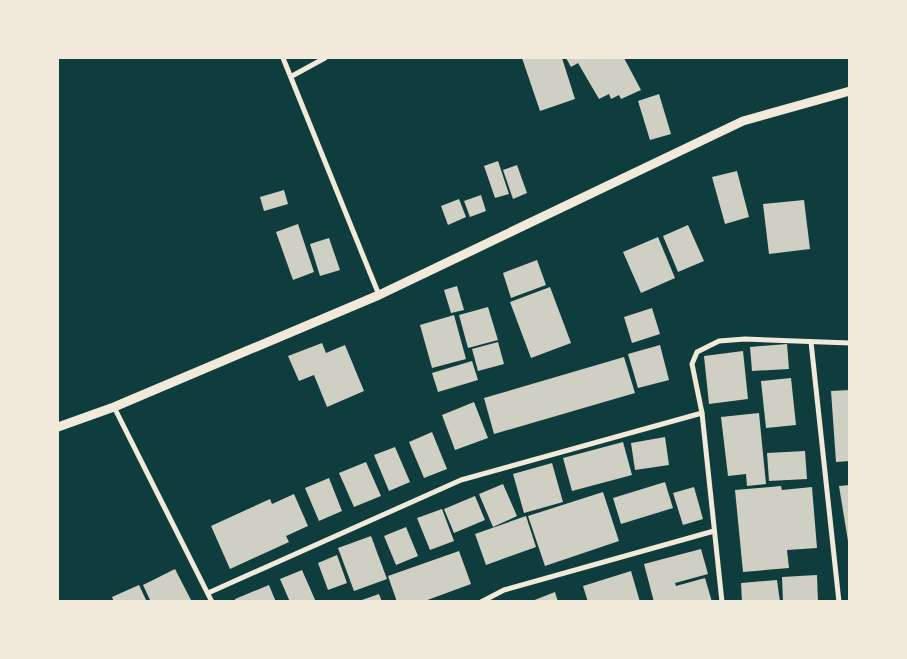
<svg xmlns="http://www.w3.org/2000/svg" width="907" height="659" viewBox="0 0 907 659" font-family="Manrope,sans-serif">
	<rect width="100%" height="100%" fill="#0f3d3e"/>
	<!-- building -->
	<g fill="#cfcfc3">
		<polygon points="522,58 562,58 575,99 540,111"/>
		<polygon points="566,58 624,58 641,90 621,99 619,95 611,99 609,94 599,99 578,63 571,67"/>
		<polygon points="659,94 671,134 650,140 638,101"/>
		<polygon points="498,161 509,194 495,198 484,166"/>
		<polygon points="517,165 527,193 513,199 503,170"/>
		<polygon points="737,171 749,217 725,224 712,177"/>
		<polygon points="284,190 288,204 264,211 260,197"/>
		<polygon points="481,195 486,211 470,217 464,201"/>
		<polygon points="459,199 466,217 448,225 441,206"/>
		<polygon points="804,200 810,249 769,254 763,204"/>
		<polygon points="298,224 314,272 293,280 276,232"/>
		<polygon points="688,225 704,261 678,272 663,236"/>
		<polygon points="658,237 675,278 641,293 623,252"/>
		<polygon points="329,238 340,270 320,276 310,244"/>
		<polygon points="537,260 546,285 511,298 503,273"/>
		<polygon points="457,286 464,310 451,313 444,290"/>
		<polygon points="550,287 571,343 531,358 510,302"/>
		<polygon points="488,307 498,340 468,348 459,315"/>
		<polygon points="652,308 660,334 632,343 624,317"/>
		<polygon points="454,315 466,359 432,368 420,325"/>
		<polygon points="498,342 504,364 478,371 472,349"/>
		<polygon points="322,343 326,353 345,345 364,391 327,407 314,375 299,381 288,356"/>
		<polygon points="787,344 789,369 752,371 750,347"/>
		<polygon points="660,345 669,380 638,388 628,354"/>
		<polygon points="743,351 748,399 709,404 704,356"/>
		<polygon points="624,357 635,393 494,434 484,398"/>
		<polygon points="472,361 478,380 438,392 432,373"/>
		<polygon points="791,378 796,425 766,428 761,381"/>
		<polygon points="850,390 850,461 836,462 831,391"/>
		<polygon points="474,402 488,438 455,450 442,415"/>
		<polygon points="759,413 766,484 747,486 746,474 728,476 721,417"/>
		<polygon points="432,432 447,469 424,478 409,442"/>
		<polygon points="665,437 669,465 635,470 631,443"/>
		<polygon points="623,442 632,475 572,491 563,458"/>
		<polygon points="395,447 410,482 389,491 374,455"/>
		<polygon points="805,451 807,479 769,481 767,453"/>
		<polygon points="366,462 381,496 354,507 339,473"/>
		<polygon points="552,463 563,502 524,513 513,474"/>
		<polygon points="329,478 342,511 319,521 305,488"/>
		<polygon points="665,482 673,508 621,524 613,498"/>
		<polygon points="503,484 517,516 493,527 479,494"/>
		<polygon points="850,485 850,541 848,541 839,486"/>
		<polygon points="781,486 782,490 812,487 817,548 787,550 789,568 743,572 735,490"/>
		<polygon points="694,487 703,519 683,525 673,493"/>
		<polygon points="603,492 619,541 545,566 528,516"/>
		<polygon points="294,494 308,526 286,536 289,542 230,569 211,526 270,499 272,504"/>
		<polygon points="475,496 485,520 454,533 444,509"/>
		<polygon points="442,509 454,541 430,550 417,518"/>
		<polygon points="526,516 536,547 486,565 475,534"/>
		<polygon points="406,527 418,556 396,565 384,536"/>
		<polygon points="371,536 387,579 354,591 338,548"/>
		<polygon points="701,549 708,574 675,583 676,586 705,578 712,602 654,602 644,564"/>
		<polygon points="459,551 471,584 422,602 397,602 388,576"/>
		<polygon points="337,555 347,583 328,590 318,563"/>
		<polygon points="175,569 192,602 151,602 143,585"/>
		<polygon points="302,570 316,602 290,602 280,579"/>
		<polygon points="631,571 640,602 588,602 583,586"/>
		<polygon points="817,575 818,602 783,602 782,577"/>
		<polygon points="777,580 780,602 742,602 741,583"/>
		<polygon points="139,585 147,602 114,602 112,597"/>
		<polygon points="269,585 276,602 236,602 235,599"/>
		<polygon points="555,592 558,602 532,602 532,601"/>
		<polygon points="379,594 382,602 359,602 359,601"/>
	</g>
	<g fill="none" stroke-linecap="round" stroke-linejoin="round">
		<!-- minor -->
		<g stroke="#f1e9da" stroke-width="5">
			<polyline points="283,58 379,295"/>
			<polyline points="292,76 325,58"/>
			<polyline points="811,342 839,602"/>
			<polyline points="114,407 212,602"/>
			<polyline points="208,593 461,480 702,413"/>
			<polyline points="481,602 504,590 714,531"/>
			<polyline points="722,602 702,413 692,364 697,352 719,341 745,339 850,343"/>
		</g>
		<!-- tertiary -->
		<polyline stroke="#f1e9da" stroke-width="9" points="58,427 114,407 379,295 743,121 850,91"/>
	</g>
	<!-- border -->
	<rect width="907" height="659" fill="none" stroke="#f1e9da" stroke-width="118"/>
</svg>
